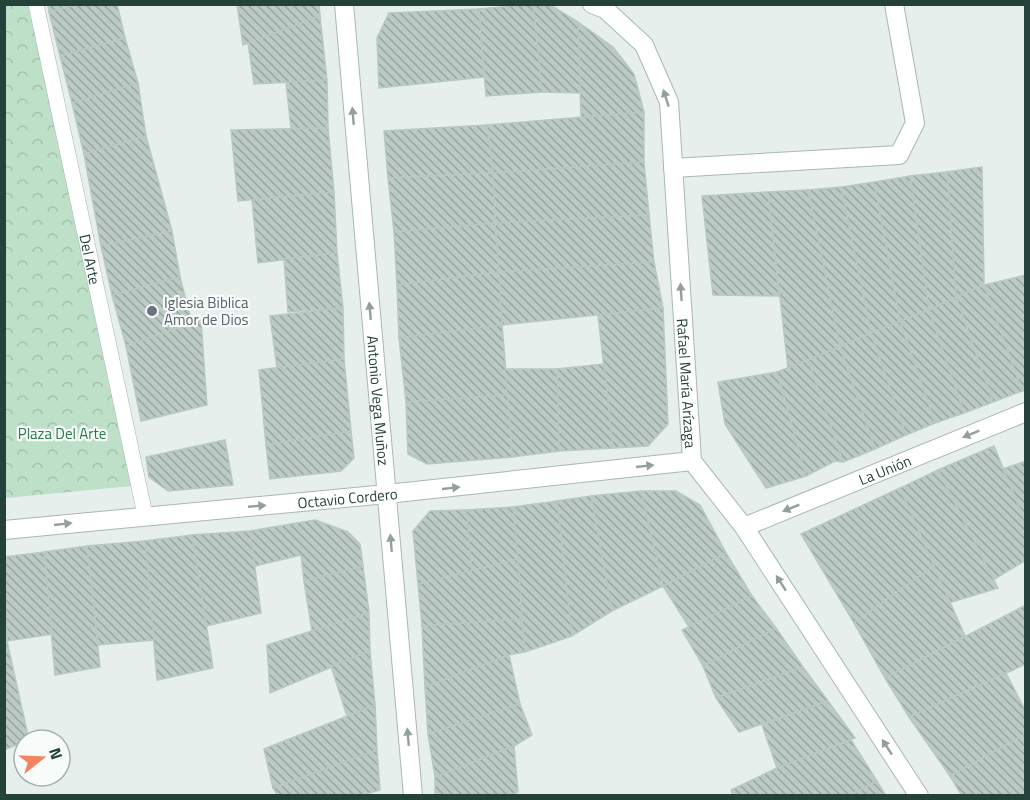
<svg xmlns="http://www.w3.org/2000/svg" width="1030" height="800" viewBox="0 0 1030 800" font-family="'Titillium Web',sans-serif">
	<defs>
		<pattern id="forest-crowns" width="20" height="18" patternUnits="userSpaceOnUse" patternTransform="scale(1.5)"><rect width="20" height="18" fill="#bfe0c8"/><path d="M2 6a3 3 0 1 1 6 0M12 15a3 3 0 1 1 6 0" fill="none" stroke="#a4c1ad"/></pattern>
		<pattern id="building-back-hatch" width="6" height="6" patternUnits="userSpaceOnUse" patternTransform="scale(1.5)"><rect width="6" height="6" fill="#bbcac4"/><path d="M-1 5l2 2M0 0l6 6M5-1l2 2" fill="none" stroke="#98a6a0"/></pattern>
	</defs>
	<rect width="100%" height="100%" fill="#e6efeb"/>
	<!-- forest -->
	<polygon fill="url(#forest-crowns)" points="28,4 133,486 5,498 4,5"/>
	<!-- building -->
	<g fill="url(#building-back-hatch)" stroke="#b8c9c2" stroke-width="1.5">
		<polygon points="48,4 79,4 49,12"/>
		<polygon points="79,4 117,4 125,38 60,56 49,12"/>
		<polygon points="237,4 319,4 320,16 243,45"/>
		<polygon points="533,4 549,4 578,22 582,93 542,92"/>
		<polygon points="533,4 542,92 486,96 479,9"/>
		<polygon points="479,9 484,77 379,88 377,38 389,13"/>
		<polygon points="320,16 327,80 254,84 248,43"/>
		<polygon points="578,22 613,47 634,74 644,112 581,117"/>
		<polygon points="125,38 138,83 72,103 60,56"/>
		<polygon points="327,80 328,128 291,129 286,82"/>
		<polygon points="138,83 146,136 84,154 72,103"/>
		<polygon points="644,112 644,162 493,173 487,125"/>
		<polygon points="487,125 493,173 388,178 384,131"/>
		<polygon points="328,128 334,192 238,201 231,130"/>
		<polygon points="146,136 172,231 101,246 84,154"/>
		<polygon points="644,162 649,215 495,223 493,173"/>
		<polygon points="982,167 984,285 956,297 947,172"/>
		<polygon points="947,172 956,297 929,310 910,176"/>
		<polygon points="493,173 495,223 394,232 388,178"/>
		<polygon points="910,176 929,310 900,321 874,182"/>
		<polygon points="874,182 900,321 871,333 841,187"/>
		<polygon points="841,187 871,333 840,347 808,190"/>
		<polygon points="808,190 840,347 788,368 768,192"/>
		<polygon points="334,192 337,253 258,263 252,200"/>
		<polygon points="768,192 779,296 713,295 702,196"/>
		<polygon points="649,215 654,262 499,272 495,223"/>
		<polygon points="495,223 499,272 397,285 394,232"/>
		<polygon points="172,231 180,277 112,295 101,246"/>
		<polygon points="337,253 343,308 288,312 284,259"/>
		<polygon points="654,262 663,308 502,325 499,272"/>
		<polygon points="499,272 502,325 399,338 397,285"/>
		<polygon points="1026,275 1026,390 1022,391 984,285"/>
		<polygon points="180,277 192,323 126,346 112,295"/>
		<polygon points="984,285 1022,391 993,402 956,297"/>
		<polygon points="956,297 993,402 964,413 929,310"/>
		<polygon points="343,308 344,359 277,368 270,316"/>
		<polygon points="663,308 668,424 648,446 613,448 598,315"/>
		<polygon points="929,310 964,413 935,423 900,321"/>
		<polygon points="201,320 207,405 141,421 126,346"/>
		<polygon points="900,321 935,423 906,435 871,333"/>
		<polygon points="502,325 508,395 406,402 399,338"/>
		<polygon points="871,333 906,435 875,449 840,347"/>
		<polygon points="840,347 875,449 843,462 808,360"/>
		<polygon points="344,359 351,431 266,445 259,370"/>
		<polygon points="808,360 843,462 835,461 806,476 777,372"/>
		<polygon points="604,364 613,448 559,451 557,369"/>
		<polygon points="505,369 557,369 559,451 512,457"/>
		<polygon points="777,372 806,476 766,488 725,424 718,382"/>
		<polygon points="508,395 512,457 427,464 408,454 406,402"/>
		<polygon points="351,431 354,458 341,471 270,479 266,445"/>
		<polygon points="225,440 233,485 168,491 149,477 146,457"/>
		<polygon points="994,446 1026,523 1026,560 993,580 938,470"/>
		<polygon points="1026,461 1026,523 1003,469"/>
		<polygon points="938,470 998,588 948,603 900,488"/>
		<polygon points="900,488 934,566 854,623 801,534"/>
		<polygon points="641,491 676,491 700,505 726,553 663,586"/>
		<polygon points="641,491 663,586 612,611 591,496"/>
		<polygon points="591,496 612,611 572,636 557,501"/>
		<polygon points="557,501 572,636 525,652 513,507"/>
		<polygon points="513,507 518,559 472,571 466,510"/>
		<polygon points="466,510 472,571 418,584 413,531 430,511"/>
		<polygon points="315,520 348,532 360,544 363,566 304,581 301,555 255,566 250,531"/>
		<polygon points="250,531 261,613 206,626 192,535"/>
		<polygon points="192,535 213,668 157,680 145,541"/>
		<polygon points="145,541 154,640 98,645 87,546"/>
		<polygon points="87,546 100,667 55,675 44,552"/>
		<polygon points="44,552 52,634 7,641 4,557"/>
		<polygon points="726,553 752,596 689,627 663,586"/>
		<polygon points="518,559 522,619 422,626 418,584"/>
		<polygon points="363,566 369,613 312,631 304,581"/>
		<polygon points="934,566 965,636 885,678 854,623"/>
		<polygon points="752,596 776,628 703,666 682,630"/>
		<polygon points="1026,605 1026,664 909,717 885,678"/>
		<polygon points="369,613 370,651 270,693 267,645"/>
		<polygon points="522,619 525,652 509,655 425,687 422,626"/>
		<polygon points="776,628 803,667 716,698 703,666"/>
		<polygon points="4,641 7,641 29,740 4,750"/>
		<polygon points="370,651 375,705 347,716 331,666"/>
		<polygon points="509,655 520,704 428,734 425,687"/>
		<polygon points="803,667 828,701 739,732 716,698"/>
		<polygon points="1006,673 1026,712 1026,734 950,776 909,717"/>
		<polygon points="828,701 855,738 777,768 762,725"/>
		<polygon points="520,704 532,735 514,746 435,777 428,734"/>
		<polygon points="375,705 377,750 273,788 264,749"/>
		<polygon points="1026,734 1026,796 962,796 950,776"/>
		<polygon points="851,740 877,781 848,796 733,796 731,790 777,768"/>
		<polygon points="514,746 518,792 509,796 435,796 435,777"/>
		<polygon points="377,750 380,790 359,796 278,796 273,788"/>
		<polygon points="877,781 886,796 848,796"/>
	</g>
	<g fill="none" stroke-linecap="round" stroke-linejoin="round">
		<defs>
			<g id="lane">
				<path id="s1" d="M36,4L145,515"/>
			</g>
			<g id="street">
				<path id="s2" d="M344,4L413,796"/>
				<path id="s3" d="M592,4L605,9L644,45L669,102L692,461L744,527L919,796"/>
				<polyline points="673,168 899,155 915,123 894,4"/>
				<path id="s4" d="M744,527L1026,412"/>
				<path id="s5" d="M4,530L387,494L692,461"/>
			</g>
		</defs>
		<!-- lane casing -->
		<use href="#lane" stroke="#a8b8b2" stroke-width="16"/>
		<!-- street casing -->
		<use href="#street" stroke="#a8b8b2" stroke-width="20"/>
		<!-- lane -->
		<use href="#lane" stroke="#fff" stroke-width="15"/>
		<!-- street -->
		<use href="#street" stroke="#fff" stroke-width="18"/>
	</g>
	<!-- one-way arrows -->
	<defs><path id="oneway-solid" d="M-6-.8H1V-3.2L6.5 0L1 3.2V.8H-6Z" transform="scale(1.5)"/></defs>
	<g fill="#92a09c">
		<use href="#oneway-solid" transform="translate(666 98) rotate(-108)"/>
		<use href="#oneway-solid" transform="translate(353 116) rotate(-95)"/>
		<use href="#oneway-solid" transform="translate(681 292) rotate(-94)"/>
		<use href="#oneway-solid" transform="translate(370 311) rotate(-95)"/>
		<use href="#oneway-solid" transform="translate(971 434) rotate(158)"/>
		<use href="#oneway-solid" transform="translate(645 466) rotate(-6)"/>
		<use href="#oneway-solid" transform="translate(451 488) rotate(-6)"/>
		<use href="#oneway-solid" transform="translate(257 506) rotate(-5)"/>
		<use href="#oneway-solid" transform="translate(791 508) rotate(158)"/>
		<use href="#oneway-solid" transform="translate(63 524) rotate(-6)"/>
		<use href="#oneway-solid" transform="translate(391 543) rotate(-95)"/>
		<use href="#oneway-solid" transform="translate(781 583) rotate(-123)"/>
		<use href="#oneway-solid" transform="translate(408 737) rotate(-95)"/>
		<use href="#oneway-solid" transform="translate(887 747) rotate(-123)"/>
	</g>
	<!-- markers -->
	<circle fill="#6b7280" stroke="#f7fbf9" stroke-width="2" cx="152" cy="311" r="6"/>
	<g text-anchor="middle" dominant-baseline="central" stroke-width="4.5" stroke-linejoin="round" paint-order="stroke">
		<!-- street labels -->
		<g font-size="15" fill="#24423a" stroke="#f7fbf9">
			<text stroke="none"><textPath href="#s1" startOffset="261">Del Arte</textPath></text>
			<text stroke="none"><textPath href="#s3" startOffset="411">Rafael María Arízaga</textPath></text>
			<text stroke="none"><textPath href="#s2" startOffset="398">Antonio Vega Muñoz</textPath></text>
			<text stroke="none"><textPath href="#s4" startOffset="152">La Unión</textPath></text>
			<text stroke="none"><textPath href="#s5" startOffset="345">Octavio Cordero</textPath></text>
		</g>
		<!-- worship labels -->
		<g font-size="15" fill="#5b616d" stroke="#f7fbf9" text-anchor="start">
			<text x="164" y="302">Iglesia Biblica<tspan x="164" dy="17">Amor de Dios</tspan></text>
		</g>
		<!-- park labels -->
		<g font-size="15" fill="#2d7a4b" stroke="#f7fbf9">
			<text x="62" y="433">Plaza Del Arte</text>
		</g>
	</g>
	<!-- border -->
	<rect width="1030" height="800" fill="none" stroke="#24423a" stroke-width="12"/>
	<!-- north arrow -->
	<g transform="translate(42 758) rotate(72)"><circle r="28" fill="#f7fbf9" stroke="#a3b1ad" stroke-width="1.5"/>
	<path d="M0-4.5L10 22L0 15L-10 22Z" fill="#f4845f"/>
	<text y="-9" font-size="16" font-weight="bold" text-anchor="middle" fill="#24423a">N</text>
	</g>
</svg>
